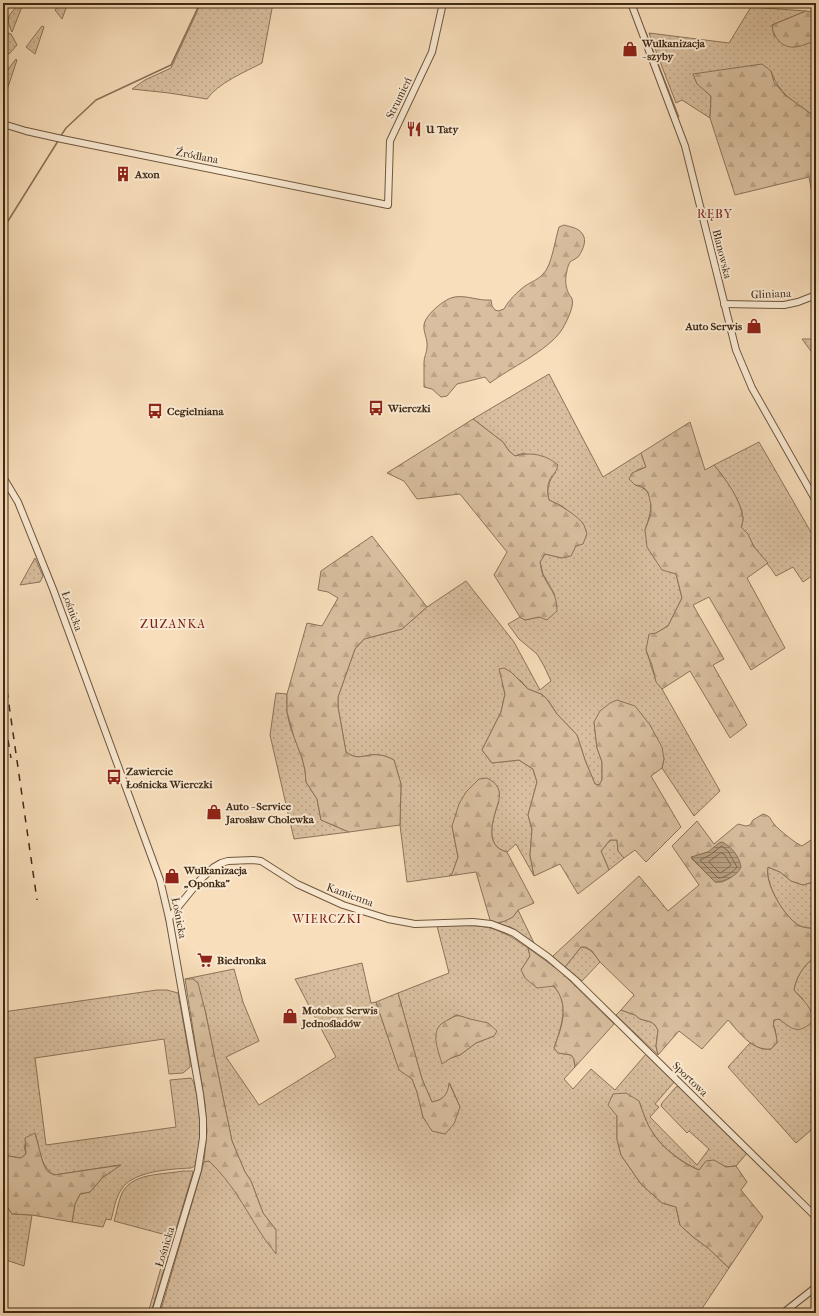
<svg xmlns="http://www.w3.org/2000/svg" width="819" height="1316" viewBox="0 0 819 1316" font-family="'IM FELL French Canon',serif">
	<defs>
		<pattern id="grass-dots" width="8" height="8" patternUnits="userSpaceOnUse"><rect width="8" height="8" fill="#d9bf9f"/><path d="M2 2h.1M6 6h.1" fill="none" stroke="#bba488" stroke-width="1.8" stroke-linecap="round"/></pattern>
		<pattern id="forest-firs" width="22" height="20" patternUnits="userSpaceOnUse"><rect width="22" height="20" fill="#d9bf9f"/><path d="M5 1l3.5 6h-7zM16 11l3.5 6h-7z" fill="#bba488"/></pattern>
		<pattern id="water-rules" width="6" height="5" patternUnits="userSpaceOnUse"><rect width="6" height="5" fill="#b9a183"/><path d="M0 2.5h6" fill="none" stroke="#98836a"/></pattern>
	</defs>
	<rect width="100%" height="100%" fill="#f8debb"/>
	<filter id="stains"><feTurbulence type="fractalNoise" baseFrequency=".005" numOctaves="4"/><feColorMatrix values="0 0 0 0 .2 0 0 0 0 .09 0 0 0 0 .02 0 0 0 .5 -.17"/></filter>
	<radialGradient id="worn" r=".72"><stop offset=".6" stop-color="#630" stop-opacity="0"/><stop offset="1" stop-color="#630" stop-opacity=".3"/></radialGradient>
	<!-- grass -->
	<g fill="url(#grass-dots)" stroke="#8c745a" fill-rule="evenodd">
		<path d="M20,3L23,4L12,32C4,16 10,15 20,3Z"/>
		<polygon points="61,3 68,3 62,19 55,10"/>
		<path d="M201,3H273L262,63C245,72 218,83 207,99L169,93L132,89L145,80L171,68Z"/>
		<path d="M751,7L806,11L772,25L774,36L811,42L816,41V55L814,56L816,59V120L814,116C794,102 779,94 771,71L704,90L711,96L710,118L682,100L676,103L649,33L729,43Z"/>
		<polygon points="42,26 44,27 35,54 26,47"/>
		<polygon points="645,30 679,117 678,117 645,32"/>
		<polygon points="8,33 11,34 17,45 9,54 6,53"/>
		<polygon points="16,59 17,60 8,87 3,83 3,76"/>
		<polygon points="802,339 816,339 816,358"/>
		<path d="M549,374L603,477L641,453L646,467L637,470L635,485C658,490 651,513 645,530L676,574L682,598L668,626L656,633L646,650C651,663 653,678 662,689L720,791L694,816L662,768L664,759L650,725L642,717L594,722L597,748L602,762V780L599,785L595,784L585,760L577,735L557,714L547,699L541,694L528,689L520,680L502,683L505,694L501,712L482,750L492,763L519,760L533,769L537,782L528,815L532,830L530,855L534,876L516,844L507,852C483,846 493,818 499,801L452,826L458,857L452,874L449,876L407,882L400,825L401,784L394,760C390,758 384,755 379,755C365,753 360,762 346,752L338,707V697L355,649L364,639L402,629L427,607L466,581L514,642L540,690L551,681L544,666L537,654L519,639L508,624L520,617L525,620L539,617L555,595L543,574L540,562L545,554L562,558L583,523L562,506L549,500C546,489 549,480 556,472L524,453L515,456L509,451L503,442L473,419Z"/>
		<path d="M759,442L816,541V554L813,555L816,561V573L803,582L793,567L776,576C770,566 762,558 755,548C750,540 749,535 741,527C742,525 743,521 743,518C741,500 725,479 714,465Z"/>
		<polygon points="35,558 43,576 40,582 20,585"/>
		<polygon points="276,693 287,694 287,712 290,726 302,758 305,770 306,782 317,799 321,820 349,832 294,839 270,735"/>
		<polygon points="610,840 617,840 618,851 624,858 609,870 601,851"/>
		<path d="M768,867L780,872L791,881L803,885L816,881V929C810,928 803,928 798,925C783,915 765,884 768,867Z"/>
		<path d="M518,910L534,943L512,928L497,923C507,921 512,918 518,910Z"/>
		<path d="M449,925C466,926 485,924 501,932C511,936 519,942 528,948L530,956L521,970C530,974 547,981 554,987C571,1003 560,1030 554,1048L558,1053L571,1055L574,1059L575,1067L564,1079L573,1089L591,1069L615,1090L646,1054L675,1081L655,1104L659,1107L650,1117L697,1165L709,1149L689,1131L687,1133L661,1106L662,1103L676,1087L679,1086L748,1152L736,1166L726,1167L714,1161L699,1170C683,1163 662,1148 653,1133C646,1123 643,1112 639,1101L617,1116V1139L621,1155L641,1184L662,1203L676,1207L680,1225L693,1237L708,1248L729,1268L701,1310L704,1313H160L204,1162L209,1161L221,1172L235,1190L276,1230L263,1213L251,1181L245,1172L232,1141L205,1010L189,979H185L234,969L243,1002L259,1041L226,1057L259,1105L336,1057L295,979L362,963L371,1003L376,1002L399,1069L412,1079L417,1092L423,1117L432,1130L445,1134L460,1107L450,1084C447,1096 444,1099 432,1102L422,1079L398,993L449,973L437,926ZM456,1015L470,1019L494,1036L476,1043L460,1055L451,1058L442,1063L440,1025Z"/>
		<path d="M581,947C591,948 594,954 600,962L582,981L565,967Z"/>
		<path d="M813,958H816V1126L796,1143L728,1067L750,1043C757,1047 762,1050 771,1049L777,1042L775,1029L773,1025L774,1020L779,1019L784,1022L803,999L794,990C796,977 803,967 813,958Z"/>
		<path d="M157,990H167L178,993L190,1060V1067L183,1073L169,1074L164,1039L35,1058L46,1145L176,1127L170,1080L191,1078C198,1085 201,1130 200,1141C198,1149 197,1158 195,1166L191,1168C170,1169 132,1171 121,1190C115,1199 114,1210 111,1220L106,1219L103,1227L72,1222L75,1204L80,1194L90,1192L102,1178L120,1165L54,1175C39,1165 40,1149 35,1133L24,1146L26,1154L21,1158L8,1156L3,1158V1057L4,1056L3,1012Z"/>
		<polygon points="621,1010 635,1015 640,1019 651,1022 655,1025 658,1030 656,1046 658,1055 616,1015"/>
		<path d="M183,1171H193V1172L151,1313H148L170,1236L114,1221C117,1212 118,1202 122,1193C133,1172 163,1175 183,1171Z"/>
		<polygon points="3,1200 12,1214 32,1215 24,1266 3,1259"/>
	</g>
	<!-- forest -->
	<g fill="url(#forest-firs)" stroke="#8c745a" fill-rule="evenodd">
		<path d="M806,11L816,12V41C809,42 802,47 794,47C782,48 773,37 772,25Z"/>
		<polygon points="762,64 771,71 774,82 785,95 814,116 816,120 816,214 809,177 735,195 710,118 711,96 697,84 693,74"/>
		<path d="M564,225C571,227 581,228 584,237C586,243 582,252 578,257C576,259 572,260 570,262C569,264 567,268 567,271C565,278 565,287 569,294C570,296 572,298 572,299C575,306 565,325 561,331C547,351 510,368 490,383L485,377L457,384L447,396L441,397L432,389L424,387C424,378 424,370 424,362C424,357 427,352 427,347C428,339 423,332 424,325C425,315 445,298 455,297C467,295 478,301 491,300L492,306L495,310L498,311L504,309C509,300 517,292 525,286C531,282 539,279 543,274C552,266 555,239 559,227Z"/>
		<path d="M473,419L503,442L509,451L515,456C531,452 545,454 558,465C556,474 553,473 550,479C547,486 547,493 549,500C558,504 579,516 584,525C585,528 586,531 587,534L583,544L576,546L571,556L562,558L545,554L540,562C541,566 541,571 543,575C550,590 557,593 557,611L547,620L539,617L525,620L520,617L494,575L507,552L460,494L417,499L404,481L387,473Z"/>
		<path d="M690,422L705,470L714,465C725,478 741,500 743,518C743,521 742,525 741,527L748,534L754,547L768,563L747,578L785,648L751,670L709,597L693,605L724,659L713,665L747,725L730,738L690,671L662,689L656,682L652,665L646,650L649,634L656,633L668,626L682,598L676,574L662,570L647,547L645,530L651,514V505L648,492L642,486L635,485L629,479L632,473L646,467L641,453Z"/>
		<path d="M372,536L427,607L402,629L364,639L355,649L338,697V707L346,752C359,762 365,753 379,755C384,755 390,758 394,760L401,784L400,825L349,832L321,820L317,799L306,782L305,770L302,758L294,737L287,712V694L307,623L322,626L338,598L328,592L318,590L321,571Z"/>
		<polygon points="504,668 511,672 528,689 541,694 547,699 557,714 577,735 585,760 595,784 599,785 602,780 602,762 597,748 594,722 600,711 610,703 617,700 635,706 650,725 662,747 664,759 662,768 651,776 681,827 646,862 635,850 624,858 618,851 617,840 610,840 601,851 609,870 578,894 560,864 534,876 530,855 532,829 528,815 537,782 533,769 519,760 492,763 482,750 501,712 505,694 499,669"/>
		<path d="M487,778C492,781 496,783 498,788C502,796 497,805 495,813C491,828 487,847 507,852L534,903L518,910L513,917L505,921L497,923L490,920L476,872L449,876L452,874L458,857L452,826L459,804L466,792L479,779Z"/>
		<path d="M763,814C772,817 769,818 774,824C779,830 795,843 802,846L811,840L816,833V881L803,885L791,881L780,872L768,867C764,883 784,916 798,925C803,928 810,928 816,929V958H813C803,967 796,977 794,990C802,1000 815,1008 811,1023C797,1035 791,1028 779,1019L774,1020C772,1026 777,1033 777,1043L771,1049C752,1051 739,1032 728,1020L702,1049L679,1031L658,1055L656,1046L658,1030L655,1025L651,1022L640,1019L635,1015L621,1010L634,995L600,962L592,951L586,947H581L565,967L554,959L553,956L639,876L668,911L699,885L672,846L697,821L714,844L738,824L746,826L750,825L753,820ZM708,852L730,878L722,882H715L691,858Z"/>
		<path d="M528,948L560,971L614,1024L575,1067L574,1059L571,1055L558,1053L554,1048C562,1026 570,1006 554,986L537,988L525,978L521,970L530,956Z"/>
		<path d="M185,979H193L198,983L205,1010L232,1141L245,1172L251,1181L263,1213L276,1230V1254C271,1247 265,1240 260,1232C243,1205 232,1183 209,1161L204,1162L207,1131L205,1104Z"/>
		<path d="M398,993L422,1079L432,1102C443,1100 448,1095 449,1083L460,1107L454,1124L445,1134L432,1131L423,1117L417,1092L412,1079L399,1070L376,1002Z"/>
		<path d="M457,1015L470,1019L488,1023L497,1031L494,1036L476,1043L460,1055L451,1058L442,1064C439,1053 431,1035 440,1025C443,1022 452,1018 457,1015Z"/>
		<path d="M626,1093L639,1101C643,1112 646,1123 653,1133C662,1148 683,1164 699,1170L706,1161L714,1160L726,1167L736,1166L747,1182L741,1190L763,1217L729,1268L708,1248L693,1237L680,1225L676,1207L662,1203L641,1184L621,1155L617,1139V1116L608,1105L613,1094Z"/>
		<polygon points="35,1133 43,1163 47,1171 54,1175 121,1165 102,1178 90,1192 80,1194 75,1204 72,1222 32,1215 12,1214 3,1200 3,1158 8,1156 21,1158 26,1154 25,1138"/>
	</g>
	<!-- water -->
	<path fill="url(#water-rules)" stroke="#897157" d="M722,842C732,847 739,856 741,867C737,876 725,882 715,882L691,857L708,852L719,843Z"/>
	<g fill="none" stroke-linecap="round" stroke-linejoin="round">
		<!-- shore -->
		<g stroke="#7c664c" stroke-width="1">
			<path d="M722,846L728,851L737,867C733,872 725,878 718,878L700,860L710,855Z"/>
			<polygon points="721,853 724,854 731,865 725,870 720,873 709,862"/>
		</g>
		<!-- stream -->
		<g stroke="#897157" stroke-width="1.5">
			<polyline points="60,137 66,128 96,100 171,65 200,3"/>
			<polyline points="3,229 58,141"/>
		</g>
		<defs>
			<g id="tertiary">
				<polyline points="631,3 685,146 736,350 752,388 816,501"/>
				<polyline points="3,124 26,131 62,139 388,205 390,141 432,52 443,3"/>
				<polyline points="724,304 784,305 798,302 816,295"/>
				<polyline points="3,477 18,502 53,589 160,880 169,918 200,1094 203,1119 203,1138 198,1170 155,1313"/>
				<polyline points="169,918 200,880 214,867 221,863 228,861 253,860 261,861 297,884 343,905 388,919 415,924 473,922 491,924 507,930 514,933 548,957 574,979 816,1217"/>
				<polyline points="783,1313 816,1287"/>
			</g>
		</defs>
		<!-- tertiary casing -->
		<use href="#tertiary" stroke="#6e573e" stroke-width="8"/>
		<!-- tertiary -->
		<use href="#tertiary" stroke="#faead3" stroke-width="6"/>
		<!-- rail -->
		<g stroke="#402a15" stroke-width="1.5" stroke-dasharray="7 7" stroke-linecap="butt">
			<polyline points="3,663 37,900"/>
			<polyline points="8,740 11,758"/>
		</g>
	</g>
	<!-- icons -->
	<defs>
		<symbol id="shop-bare" viewBox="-9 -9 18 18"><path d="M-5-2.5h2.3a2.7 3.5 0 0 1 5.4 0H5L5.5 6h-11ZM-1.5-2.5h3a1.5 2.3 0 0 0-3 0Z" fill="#8f2418" stroke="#faead3" stroke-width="2.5" paint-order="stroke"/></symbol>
		<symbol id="restaurant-bare" viewBox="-9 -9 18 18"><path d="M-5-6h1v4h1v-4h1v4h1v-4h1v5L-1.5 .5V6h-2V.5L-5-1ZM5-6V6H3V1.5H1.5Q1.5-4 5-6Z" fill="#8f2418" stroke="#faead3" stroke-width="2.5" paint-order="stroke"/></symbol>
		<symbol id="building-bare" viewBox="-9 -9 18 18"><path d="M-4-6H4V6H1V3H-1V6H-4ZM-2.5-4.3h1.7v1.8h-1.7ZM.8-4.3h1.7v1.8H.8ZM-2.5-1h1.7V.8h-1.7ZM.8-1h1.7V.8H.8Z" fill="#8f2418" stroke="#faead3" stroke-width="2.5" paint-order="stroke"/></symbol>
		<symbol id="bus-bare" viewBox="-9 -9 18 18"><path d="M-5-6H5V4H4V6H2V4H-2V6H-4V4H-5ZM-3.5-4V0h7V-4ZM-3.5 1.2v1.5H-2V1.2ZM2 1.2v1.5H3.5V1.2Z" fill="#8f2418" stroke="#faead3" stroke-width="2.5" paint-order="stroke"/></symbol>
		<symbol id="supermarket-bare" viewBox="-9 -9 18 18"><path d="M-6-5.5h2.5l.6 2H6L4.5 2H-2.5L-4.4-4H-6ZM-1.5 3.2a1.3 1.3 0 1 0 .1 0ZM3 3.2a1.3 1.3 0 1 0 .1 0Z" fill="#8f2418" stroke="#faead3" stroke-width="2.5" paint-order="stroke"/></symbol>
	</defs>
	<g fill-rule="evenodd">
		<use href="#shop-bare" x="619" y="38" width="22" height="22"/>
		<use href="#restaurant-bare" x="403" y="118" width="22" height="22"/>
		<use href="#building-bare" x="112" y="163" width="22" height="22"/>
		<use href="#shop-bare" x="743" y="315" width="22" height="22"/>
		<use href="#bus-bare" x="365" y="397" width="22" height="22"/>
		<use href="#bus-bare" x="144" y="400" width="22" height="22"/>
		<use href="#bus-bare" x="103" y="766" width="22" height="22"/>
		<use href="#shop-bare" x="203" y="801" width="22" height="22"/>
		<use href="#shop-bare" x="161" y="865" width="22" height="22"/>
		<use href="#supermarket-bare" x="194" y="949" width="22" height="22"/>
		<use href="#shop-bare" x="279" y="1005" width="22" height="22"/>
	</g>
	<g text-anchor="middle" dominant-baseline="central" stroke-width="4" stroke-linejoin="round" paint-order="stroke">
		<!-- poi labels -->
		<g font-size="11" font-weight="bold" fill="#402a15" stroke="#faead3" text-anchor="start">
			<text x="642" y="43">Wulkanizacja<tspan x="642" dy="13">- szyby</tspan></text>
			<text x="426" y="129">U Taty</text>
			<text x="135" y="174">Axon</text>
			<text x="742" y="326" text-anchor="end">Auto Serwis</text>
			<text x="388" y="408">Wierczki</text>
			<text x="167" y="411">Cegielniana</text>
			<text x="126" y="771">Zawiercie<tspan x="126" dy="13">Łośnicka Wierczki</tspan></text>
			<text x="226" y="806">Auto - Service<tspan x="226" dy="13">Jarosław Cholewka</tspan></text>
			<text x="184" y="870">Wulkanizacja<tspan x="184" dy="13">„Oponka”</tspan></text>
			<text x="217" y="960">Biedronka</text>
			<text x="302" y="1010">Motobox Serwis<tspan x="302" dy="13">Jednośladów</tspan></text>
		</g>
		<!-- street labels -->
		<g font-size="11" fill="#402a15" stroke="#faead3">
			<text transform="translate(399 98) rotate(-64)">Strumień</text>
			<text transform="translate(197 156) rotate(11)">Źródlana</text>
			<text transform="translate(722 254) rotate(76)">Blanowska</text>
			<text transform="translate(771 294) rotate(-2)">Gliniana</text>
			<text transform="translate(72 611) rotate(70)">Łośnicka</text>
			<text transform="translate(350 895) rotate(20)">Kamienna</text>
			<text transform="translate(179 918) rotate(79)">Łośnicka</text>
			<text transform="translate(690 1079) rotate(44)">Sportowa</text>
			<text transform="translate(165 1247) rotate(-73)">Łośnicka</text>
		</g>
		<!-- neighbourhood labels -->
		<g font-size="12" letter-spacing="1" fill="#7a1f14" stroke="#faead3">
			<text x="715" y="214">RĘBY</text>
			<text x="173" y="624">ZUZANKA</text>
			<text x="327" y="919">WIERCZKI</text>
		</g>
	</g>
	<!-- margin -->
	<rect width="819" height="1316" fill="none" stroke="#f8debb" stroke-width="16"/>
	<rect x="4" y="4" width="811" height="1308" fill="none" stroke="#402a15" stroke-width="2"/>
	<rect x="8" y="8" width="803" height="1300" fill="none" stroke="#402a15"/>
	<rect width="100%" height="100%" filter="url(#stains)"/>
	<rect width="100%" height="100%" fill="url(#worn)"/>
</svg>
